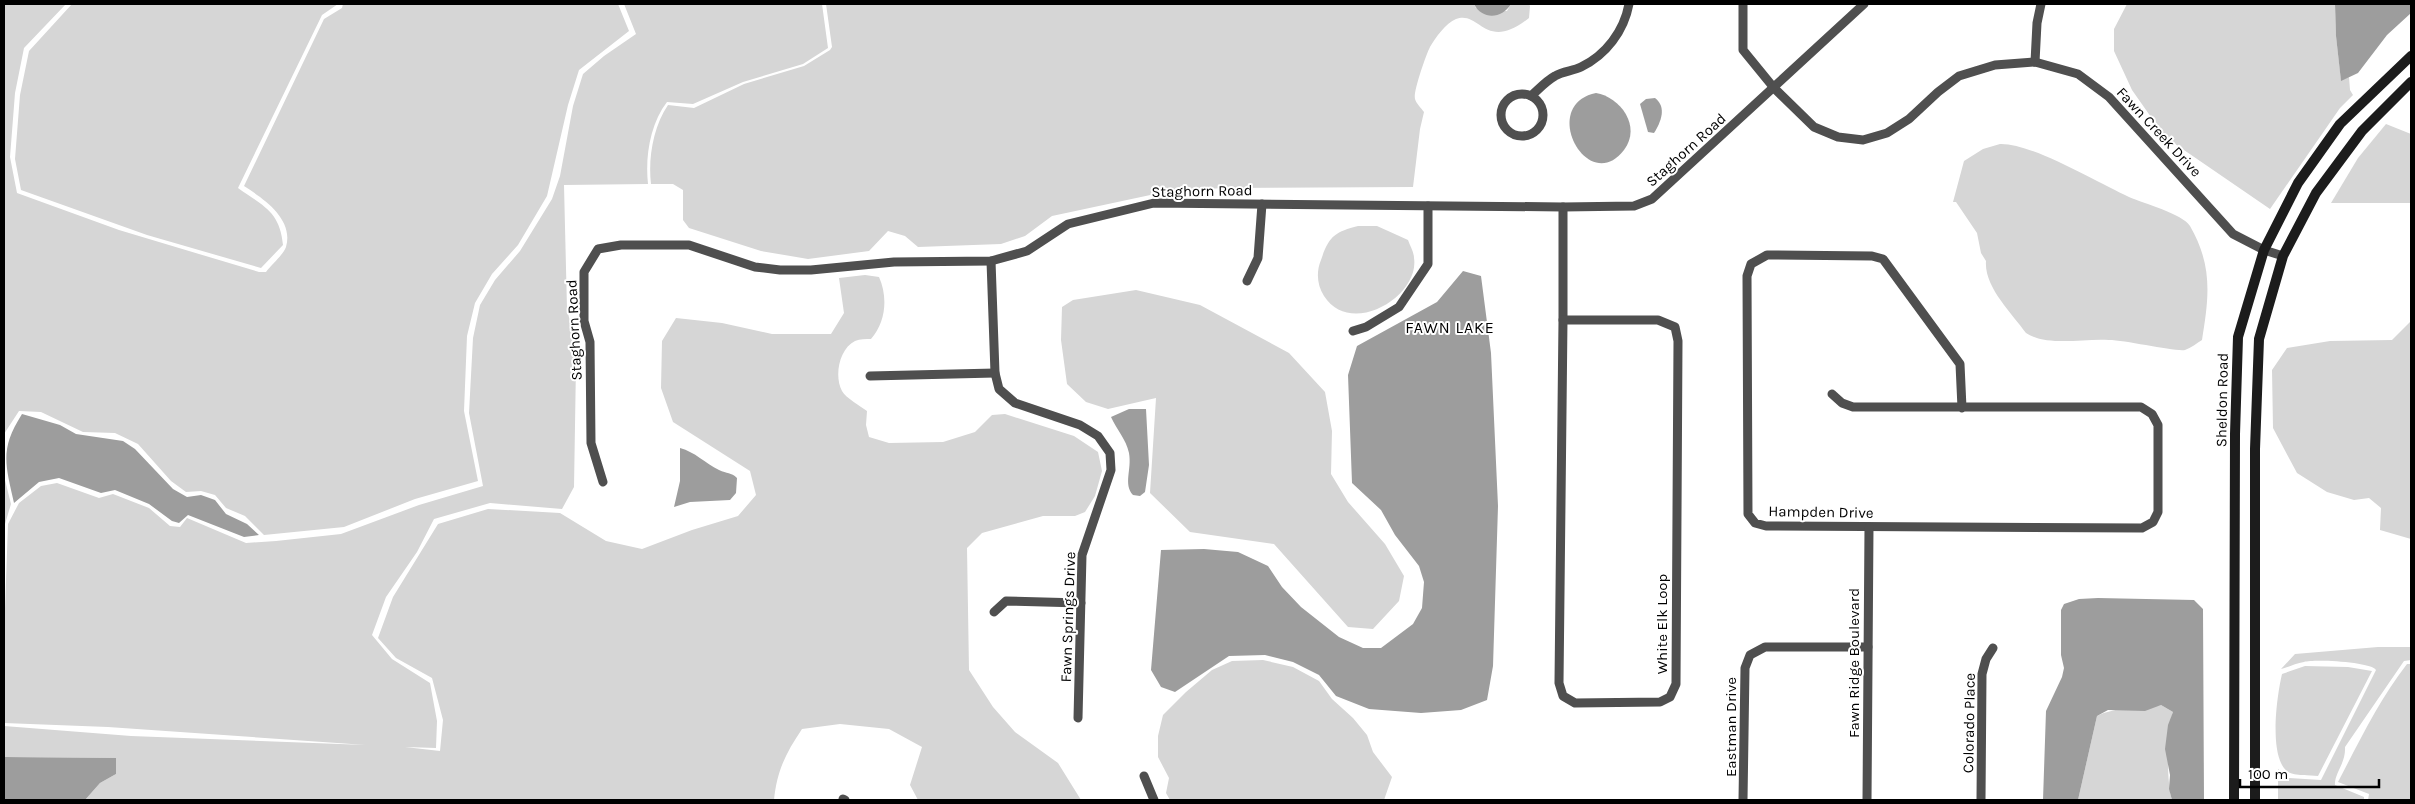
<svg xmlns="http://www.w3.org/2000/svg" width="2415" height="804" viewBox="0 0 2415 804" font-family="Karla,sans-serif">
	<rect width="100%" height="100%" fill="#fff"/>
	<!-- green -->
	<g fill="#d6d6d6">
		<path d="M4,4H66L24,48L15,93L10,157L17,193L119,230L259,272H266C271,265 283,255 286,247C294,219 264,199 244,186L324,19L342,8L343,4H618L629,31L579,70L568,105L547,196L518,245L492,274L475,303L467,336L464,411L478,481L415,499L344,527L264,535L245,516L226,508L215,495L201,491L186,492L171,481L138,444L115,433L83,432L41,412L19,411L4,434Z"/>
		<path d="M72,4H338L322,15L238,188C263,206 280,211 283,245L261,268L147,235L21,190L15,159L20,95L29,51Z"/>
		<path d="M624,4H822L828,48L803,64L743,82L693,104L667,102C650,124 645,157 648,184L564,185L567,309L573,334L576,364L574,487L562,509L490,503L434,519L417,552L386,597L372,635L392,659L430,683L437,721L436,748L405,747L440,751L443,720L432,678L396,658L378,638L393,597L438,524L488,509L560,513L606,541L642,549L692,530L738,516L756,495L750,471L673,422L661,388L662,341L676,318L722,323L772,334H831L844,313L839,278L865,275L879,277C888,297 886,322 871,339C866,339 860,339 855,341C839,349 834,376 842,391C846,398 860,406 867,411L866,425L869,437L889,443L943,442L975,432L992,415L1005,414L1074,436L1098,452L1102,471L1095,496L1085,512L1075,516H1043L982,533L967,548L969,670L993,707L1015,732L1058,763L1081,800H918L910,785L922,747L889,729L840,724L802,729C786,753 777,770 774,800H85L100,783L116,774V758L4,757V726L131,736L366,745L108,727L4,723V637L8,524L19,503L41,486L57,483L99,498L113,494L149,508L170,526L180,527L187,518L246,543L276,541L341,534L419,505L483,486L469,413L473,338L480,305L495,280L520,251L552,199L560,176L573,106L583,74L604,56L636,34Z"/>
		<path d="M826,4H1474L1476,8L1507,11L1511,4H1529L1530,6L1529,18C1485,53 1480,10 1456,19C1446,23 1435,38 1430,47C1426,55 1413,92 1415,99C1416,103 1421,108 1424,112L1420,129L1413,187L1221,188L1155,194L1052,216L1025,236L1001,244L918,247L905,236L888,231L869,251L808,259L761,251L689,228L683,220V190L673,184H651C648,159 653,127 668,105L694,108L744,84L804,66L830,50L832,47Z"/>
		<polygon points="2127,4 2335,4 2336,36 2341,80 2349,77 2350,90 2353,95 2340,108 2270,209 2165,137 2132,90 2114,51 2114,29"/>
		<polygon points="2386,124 2411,134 2411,203 2331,203 2358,158"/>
		<path d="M2000,144C2032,143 2098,183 2129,197C2143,203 2183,214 2190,226C2213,266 2209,297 2202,340C2197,343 2191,348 2185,350C2176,352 2125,340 2109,340C2085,338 2048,347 2026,333C2012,313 1984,287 1986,261L1981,253L1977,233L1956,202H1953L1964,161L1983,149Z"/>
		<path d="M1358,226H1377L1408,240C1410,246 1414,252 1414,258C1420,296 1351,338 1324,296C1317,285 1316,272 1321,260C1329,236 1335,232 1358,226Z"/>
		<polygon points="1136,290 1200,305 1289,353 1325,392 1332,431 1331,474 1348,502 1385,544 1404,576 1399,601 1373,629 1348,627 1274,544 1190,532 1150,493 1156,398 1108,409 1086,402 1067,384 1061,340 1062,307 1073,300"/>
		<polygon points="2411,321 2411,539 2380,530 2381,508 2369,498 2354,500 2327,492 2297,473 2273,428 2272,370 2287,348 2330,341 2392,340"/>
		<polygon points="4,476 11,504 5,524 4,565"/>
		<path d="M2378,647H2411V660L2404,661L2345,747C2346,763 2334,774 2335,785L2364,797V800H2278V769L2289,778L2321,780L2376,670C2371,662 2315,659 2304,662C2296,663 2289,667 2281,669L2295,654Z"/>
		<polygon points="1263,660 1293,667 1319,681 1332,699 1353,718 1367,735 1373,752 1392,777 1384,800 1170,800 1166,793 1169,778 1158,757 1158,736 1163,715 1186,692 1212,670 1232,661"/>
		<path d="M2407,664H2411V800H2368L2369,794L2338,782C2359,742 2379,700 2407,664Z"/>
		<path d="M2305,666L2348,667L2372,671L2318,776C2310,775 2295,776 2288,772C2268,758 2277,695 2282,674Z"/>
		<path d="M2161,705L2173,712C2167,730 2166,781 2172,800H2078L2097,716C2114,707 2142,708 2161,705Z"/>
	</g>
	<!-- water -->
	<g fill="#9d9d9d">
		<path d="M1474,4H1511C1502,19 1482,20 1474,4Z"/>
		<polygon points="2335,4 2411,4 2411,13 2387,35 2358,73 2341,81 2336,36"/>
		<path d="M1596,93C1620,97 1642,126 1624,150C1588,197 1538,105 1596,93Z"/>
		<path d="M1655,98C1667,107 1661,122 1654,133L1648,132L1640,104L1646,99Z"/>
		<polygon points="1463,271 1481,276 1491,353 1498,506 1493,666 1487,700 1461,710 1421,713 1369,709 1336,696 1319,675 1293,662 1265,655 1229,656 1175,692 1161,687 1151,670 1161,550 1204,549 1238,552 1268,566 1282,587 1301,607 1339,637 1363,648 1381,648 1413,624 1422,608 1424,582 1419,566 1395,535 1381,510 1352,483 1348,375 1357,346 1437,302"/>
		<path d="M1129,409H1146L1149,465L1145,492L1140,496L1133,495C1123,484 1132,470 1129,453C1126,439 1117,430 1111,417Z"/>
		<path d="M22,414L60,425L76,434L123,441L135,449L173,489L187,497L201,495L215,500L226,514L247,524L259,535L244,537L188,515L179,523L172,521L149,504L115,490L101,493L59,478L39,482L14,503C5,463 0,449 22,414Z"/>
		<path d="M680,448C695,452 705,463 719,470C727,474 731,472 737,478L736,493L730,500L690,502L674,507L680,481Z"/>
		<polygon points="2098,598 2194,600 2203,609 2204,800 2172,800 2169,789 2170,775 2165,749 2168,725 2173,712 2161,705 2145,711 2108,710 2097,716 2078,800 2043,800 2046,711 2062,677 2064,668 2061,655 2061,610 2064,604 2079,599"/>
		<polygon points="4,757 116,758 116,774 100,783 85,800 4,800"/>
	</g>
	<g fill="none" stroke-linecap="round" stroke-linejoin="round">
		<!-- street -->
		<g stroke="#4f4f4f" stroke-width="9">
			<polyline points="1743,4 1743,50 1774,88 1814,127 1838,137 1863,140 1887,133 1909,119 1938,92 1959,76 1995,65 2035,62 2078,74 2109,97 2233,234 2264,250 2283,256"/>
			<polyline points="2035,62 2037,23 2041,4"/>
			<circle cx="1522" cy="115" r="21"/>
			<path d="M1531,96C1539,89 1546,81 1555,76C1563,71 1573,71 1581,67C1606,55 1624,31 1629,4"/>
			<polyline points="1563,207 1563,320"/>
			<polyline points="991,261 995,373 999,389 1015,403 1080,425 1098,436 1110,453 1111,470 1082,555 1078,718"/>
			<polyline points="1247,281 1258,258 1262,204"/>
			<polygon points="1563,320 1658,320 1675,327 1678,341 1676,684 1670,697 1660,702 1575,703 1563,696 1559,683"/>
			<polyline points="1353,331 1366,327 1399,307 1428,264 1428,206"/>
			<polyline points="870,376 995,373"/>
			<polyline points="1832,394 1842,403 1853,407 2141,407 2152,414 2158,425 2158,512 2153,522 2142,528 1766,526 1755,523 1748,514 1747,276 1751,264 1767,255 1872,256 1883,259 1960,364 1962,408"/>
			<polyline points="603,482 591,443 590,342 584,321 584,272 598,249 621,245 689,245 755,267 780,270 811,270 894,262 991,261 1027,251 1068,224 1154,203 1563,207 1634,206 1652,199 1864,4"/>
			<polyline points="994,612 1006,601 1081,603"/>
			<polyline points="1144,776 1154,800"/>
			<polyline points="843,799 845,800"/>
			<polyline points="1743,800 1745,668 1750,655 1765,647 1868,647"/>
			<polyline points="1867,800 1869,527"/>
			<polyline points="1981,800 1982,674 1986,659 1993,648"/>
		</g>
		<!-- secondary -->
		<g stroke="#1c1c1c" stroke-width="10">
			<polyline points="2234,800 2235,434 2238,337 2264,250 2298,183 2340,124 2411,56"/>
			<polyline points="2255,800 2255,449 2259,339 2283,256 2316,193 2362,131 2411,82"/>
		</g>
	</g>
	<g text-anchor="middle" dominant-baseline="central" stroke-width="4" stroke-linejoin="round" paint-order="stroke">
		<!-- street labels -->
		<g font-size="15" fill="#000" stroke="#fff">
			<text transform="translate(2159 132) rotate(47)">Fawn Creek Drive</text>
			<text transform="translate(1686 150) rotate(-42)">Staghorn Road</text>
			<text transform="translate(1202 191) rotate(-1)">Staghorn Road</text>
			<text transform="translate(574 330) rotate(-93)">Staghorn Road</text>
			<text transform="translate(2222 400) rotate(-89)">Sheldon Road</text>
			<text transform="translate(1821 512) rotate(1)">Hampden Drive</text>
			<text transform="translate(1068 617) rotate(-88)">Fawn Springs Drive</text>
			<text transform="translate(1662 624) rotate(-90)">White Elk Loop</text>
			<text transform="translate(1854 663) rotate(-90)">Fawn Ridge Boulevard</text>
			<text transform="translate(1969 723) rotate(-89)">Colorado Place</text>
			<text transform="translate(1731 727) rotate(-90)">Eastman Drive</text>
		</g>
		<!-- neighbourhood labels -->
		<g font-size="16" letter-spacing="1" fill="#000" stroke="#fff">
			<text x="1450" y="327">FAWN LAKE</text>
		</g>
	</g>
	<!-- border -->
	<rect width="2415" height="804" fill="none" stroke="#000000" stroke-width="10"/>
	<!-- scale -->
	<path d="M2240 779v8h139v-8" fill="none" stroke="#000000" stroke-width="2.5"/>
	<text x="2248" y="779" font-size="15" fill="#000000" stroke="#ffffff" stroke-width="4" paint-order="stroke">100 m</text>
</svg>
